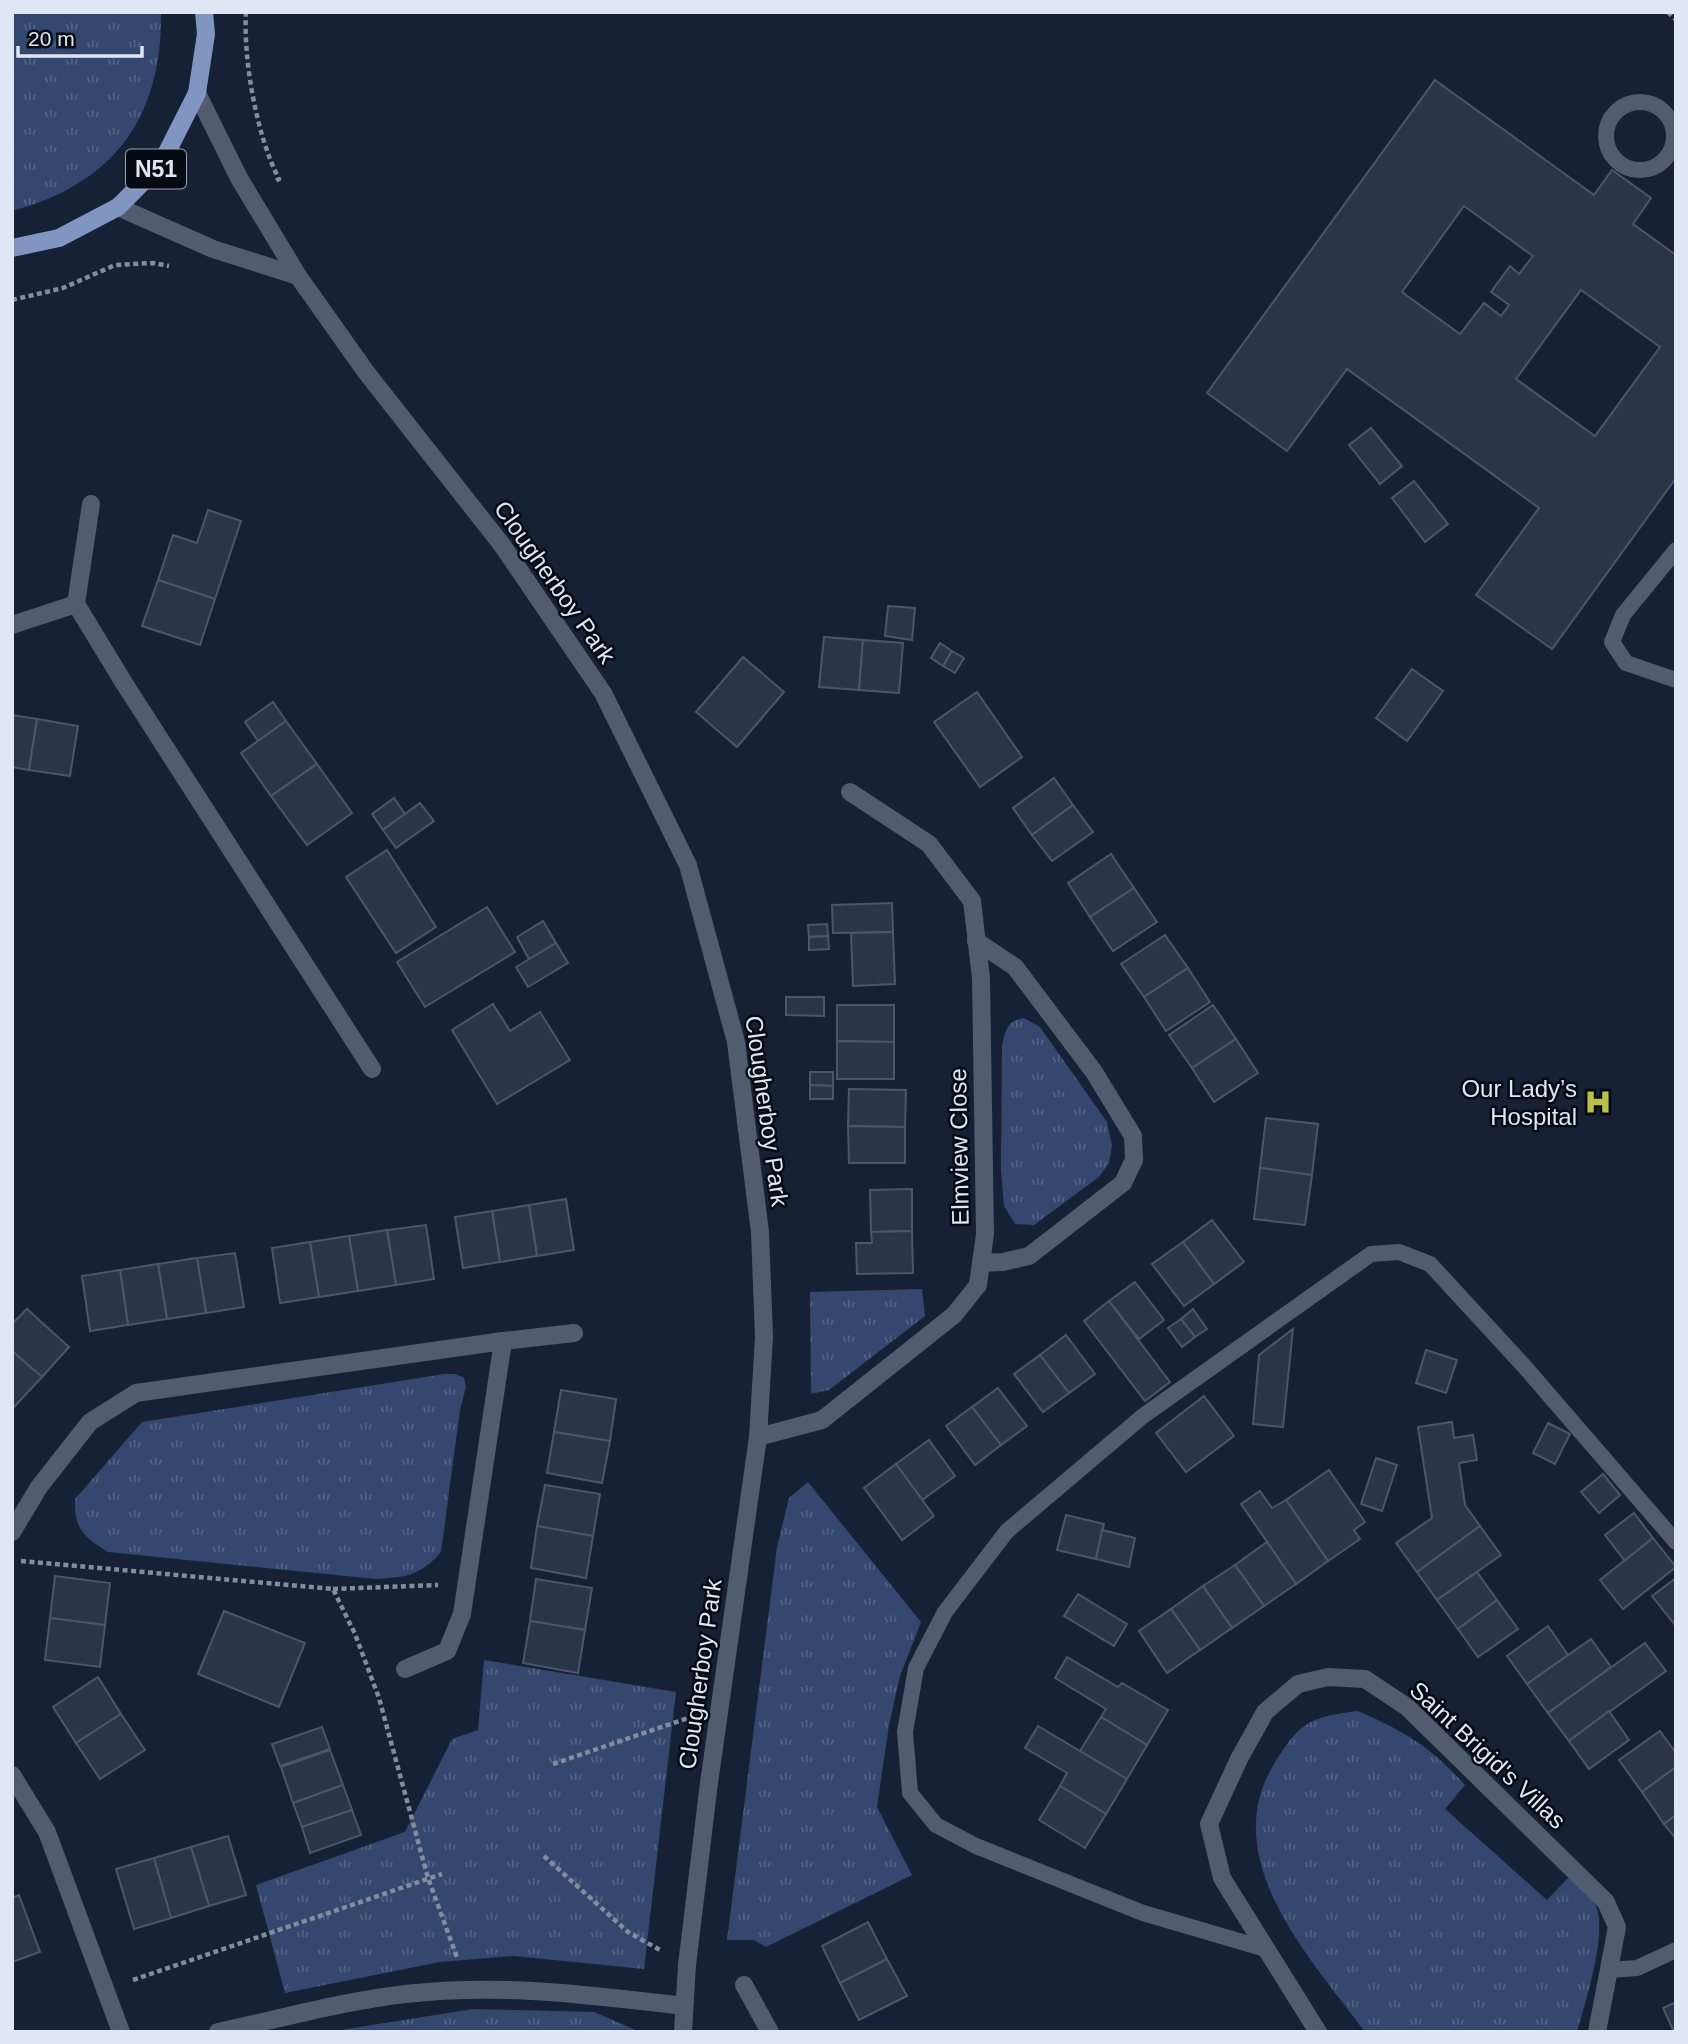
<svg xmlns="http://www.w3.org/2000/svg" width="1688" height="2044" viewBox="0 0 1688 2044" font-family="Arial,sans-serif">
	<defs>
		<pattern id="grass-tufts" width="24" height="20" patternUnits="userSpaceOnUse" patternTransform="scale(1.75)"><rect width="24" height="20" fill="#34476e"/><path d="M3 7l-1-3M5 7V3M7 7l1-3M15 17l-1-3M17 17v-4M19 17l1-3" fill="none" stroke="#516283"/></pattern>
	</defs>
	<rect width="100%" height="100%" fill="#162135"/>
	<!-- grass -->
	<g fill="url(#grass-tufts)">
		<path d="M12,12H161V16C161,120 112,184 12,211Z"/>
		<path d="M1024,1018L1040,1027L1107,1122L1112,1146L1109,1163L1099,1177L1034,1225L1015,1224L1004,1206L1001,1170L1002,1045C1006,1029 1007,1021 1024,1018Z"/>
		<polygon points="922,1289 925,1316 829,1390 811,1394 810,1292"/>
		<path d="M444,1374H456L464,1378L466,1387L460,1410L441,1552C420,1576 406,1577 376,1579L108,1552C84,1537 74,1529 75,1499L142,1422Z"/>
		<polygon points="808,1482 921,1622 900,1676 889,1725 877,1807 912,1875 766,1947 754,1940 727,1940 777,1547 789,1498"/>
		<polygon points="484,1660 676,1692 644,1969 514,1956 440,1962 285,1993 256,1885 405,1832 452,1739 478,1730"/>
		<path d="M1358,1711C1404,1731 1431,1747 1465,1785L1445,1809L1547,1900L1569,1877C1578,1884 1589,1894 1595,1904C1609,1930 1585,2003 1577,2032H1365C1311,1959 1216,1859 1274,1764C1300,1722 1309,1717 1358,1711Z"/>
		<polygon points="473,2009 594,2012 640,2032 328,2032"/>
	</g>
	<!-- building -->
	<g fill="#2a354a" stroke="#49566d" stroke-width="2" fill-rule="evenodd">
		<path d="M1435,80L1594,195L1612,170L1651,198L1633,224L1676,255V478L1552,649L1476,595L1539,508L1347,369L1287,451L1207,393ZM1464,206L1533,256L1519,274L1510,266L1491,292L1509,305L1501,316L1484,303L1460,334L1402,292ZM1581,290L1660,347L1595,436L1516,379Z"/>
		<polygon points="1371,428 1402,466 1380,484 1349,445"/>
		<polygon points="1414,481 1448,524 1425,542 1392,498"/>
		<polygon points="208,510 241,521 215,599 158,580 173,535 197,543"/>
		<polygon points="158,580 215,599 200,645 142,626"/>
		<polygon points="888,606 915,608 912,640 885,636"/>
		<polygon points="824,637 863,640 859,690 819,687"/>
		<polygon points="863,640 903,643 899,693 859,690"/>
		<polygon points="940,643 952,651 943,666 931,658"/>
		<polygon points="952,651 964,658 955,673 943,666"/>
		<polygon points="743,657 784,692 737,747 696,712"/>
		<polygon points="1412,669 1443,691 1407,741 1376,718"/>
		<polygon points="977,692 1022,757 980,787 934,722"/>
		<polygon points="273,702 286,721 258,741 245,722"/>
		<polygon points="12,715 37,719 29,770 12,767"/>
		<polygon points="37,719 78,726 70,776 29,770"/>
		<polygon points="286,721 317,764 271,796 241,753"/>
		<polygon points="317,764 352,813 307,845 271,796"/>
		<polygon points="1054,778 1073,805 1032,835 1013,808"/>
		<polygon points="394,798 405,814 383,830 372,814"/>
		<polygon points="420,803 434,821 396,848 383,830"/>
		<polygon points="1073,805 1093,832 1052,861 1032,835"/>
		<polygon points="387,850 436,927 396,953 346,877"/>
		<polygon points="1111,854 1134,888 1090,917 1068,883"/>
		<polygon points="1134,888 1157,922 1113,951 1090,917"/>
		<polygon points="892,903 893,932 833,933 832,905"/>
		<polygon points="487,907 515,952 425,1007 397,962"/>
		<polygon points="543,921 556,943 529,959 517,937"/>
		<polygon points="827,924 828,936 809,937 808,925"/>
		<polygon points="893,932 895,984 853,986 851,933"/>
		<polygon points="1165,935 1188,968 1144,997 1121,964"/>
		<polygon points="828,936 829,949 809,950 809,937"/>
		<polygon points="556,943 568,963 528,987 516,967"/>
		<polygon points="1188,968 1210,1002 1166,1031 1144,997"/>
		<polygon points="786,997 824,997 824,1016 786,1015"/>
		<polygon points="493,1004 510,1031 540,1012 570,1060 497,1104 452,1030"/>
		<polygon points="837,1005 894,1005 894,1042 837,1041"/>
		<polygon points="1213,1005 1236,1039 1192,1068 1169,1035"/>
		<polygon points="1236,1039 1258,1073 1214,1102 1192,1068"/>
		<polygon points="837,1041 894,1042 894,1079 837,1079"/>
		<polygon points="810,1072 833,1072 833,1086 810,1085"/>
		<polygon points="810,1085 833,1086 833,1099 810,1099"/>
		<polygon points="849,1089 906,1090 905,1127 848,1126"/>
		<polygon points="1266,1118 1318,1124 1312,1175 1260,1168"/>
		<polygon points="848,1126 905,1127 905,1163 849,1163"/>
		<polygon points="1260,1168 1312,1175 1305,1225 1254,1219"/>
		<polygon points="912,1189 912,1231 871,1232 870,1190"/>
		<polygon points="566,1199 574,1250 537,1256 529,1205"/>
		<polygon points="529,1205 537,1256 500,1262 492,1211"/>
		<polygon points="492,1211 500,1262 463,1268 455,1217"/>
		<polygon points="1212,1220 1244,1262 1214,1284 1183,1242"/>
		<polygon points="426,1225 434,1279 396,1285 387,1230"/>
		<polygon points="387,1230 396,1285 358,1291 349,1236"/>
		<polygon points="912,1231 913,1273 857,1274 856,1243 872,1243 871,1232"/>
		<polygon points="349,1236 358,1291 319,1297 310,1242"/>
		<polygon points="310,1242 319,1297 280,1303 272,1248"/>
		<polygon points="1183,1242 1214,1284 1184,1306 1152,1264"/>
		<polygon points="235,1253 244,1307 206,1313 197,1258"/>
		<polygon points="197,1258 206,1313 167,1319 158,1264"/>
		<polygon points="158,1264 167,1319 128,1325 120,1270"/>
		<polygon points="120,1270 128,1325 90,1331 82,1276"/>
		<polygon points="1135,1282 1164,1320 1139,1339 1109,1301"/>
		<polygon points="1109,1301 1170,1382 1145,1401 1084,1321"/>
		<polygon points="27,1309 69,1347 42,1377 12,1351 12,1324"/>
		<polygon points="1193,1309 1207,1329 1195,1337 1181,1319"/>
		<polygon points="1181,1319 1195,1337 1182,1347 1168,1328"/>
		<polygon points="1293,1329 1283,1427 1253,1424 1259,1355"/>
		<polygon points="1066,1335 1095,1374 1069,1393 1040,1355"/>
		<polygon points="1426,1350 1457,1360 1446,1393 1416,1383"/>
		<polygon points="12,1351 42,1377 14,1407 12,1405"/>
		<polygon points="1040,1355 1069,1393 1043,1412 1014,1374"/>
		<polygon points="998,1388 1027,1426 1001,1445 972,1407"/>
		<polygon points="561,1390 616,1399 610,1441 554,1432"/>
		<polygon points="1204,1396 1234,1436 1186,1472 1156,1433"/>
		<polygon points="972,1407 1001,1445 975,1465 946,1426"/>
		<polygon points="1452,1422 1454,1438 1473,1435 1477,1460 1459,1463 1465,1505 1480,1526 1417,1572 1396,1543 1432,1518 1418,1427"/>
		<polygon points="1548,1423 1570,1434 1555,1464 1533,1453"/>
		<polygon points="554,1432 610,1441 602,1483 547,1473"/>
		<polygon points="929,1440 955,1476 922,1500 896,1464"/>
		<polygon points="1376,1458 1397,1465 1382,1511 1361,1504"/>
		<polygon points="896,1464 934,1516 902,1540 864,1488"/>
		<polygon points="1329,1470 1365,1522 1354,1530 1360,1539 1328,1561 1286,1500"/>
		<polygon points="1603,1474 1620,1495 1599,1513 1581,1492"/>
		<polygon points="545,1485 600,1494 593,1536 537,1526"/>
		<polygon points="1260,1491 1272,1508 1286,1500 1328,1561 1296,1584 1241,1504"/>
		<polygon points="1634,1513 1653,1538 1625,1561 1605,1535"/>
		<polygon points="1066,1515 1104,1524 1096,1559 1057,1550"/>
		<polygon points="537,1526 593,1536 586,1578 531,1568"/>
		<polygon points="1480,1526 1501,1555 1437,1600 1417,1572"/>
		<polygon points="1102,1530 1135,1538 1129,1567 1096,1559"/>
		<polygon points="1653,1538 1676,1567 1623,1609 1600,1580"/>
		<polygon points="1267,1542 1296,1584 1264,1606 1235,1565"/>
		<polygon points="1235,1565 1264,1606 1232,1628 1203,1586"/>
		<polygon points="1477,1572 1497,1600 1458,1629 1437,1600"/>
		<polygon points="55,1576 110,1583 105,1625 50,1618"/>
		<polygon points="1676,1578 1676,1624 1675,1625 1652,1596"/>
		<polygon points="536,1579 592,1588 585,1630 530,1621"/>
		<polygon points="1203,1586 1232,1628 1200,1650 1171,1609"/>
		<polygon points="1078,1594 1127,1624 1114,1646 1064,1616"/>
		<polygon points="1497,1600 1518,1629 1478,1657 1458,1629"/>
		<polygon points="1171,1609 1200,1650 1167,1673 1139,1631"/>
		<polygon points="224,1611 305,1643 279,1707 198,1674"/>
		<polygon points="50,1618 105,1625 100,1667 45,1660"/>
		<polygon points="530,1621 585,1630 578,1673 523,1663"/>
		<polygon points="1548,1626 1568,1655 1527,1684 1507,1656"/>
		<polygon points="1591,1639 1611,1667 1548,1713 1527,1684"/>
		<polygon points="1645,1643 1666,1671 1569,1741 1548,1713"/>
		<polygon points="1067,1657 1118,1687 1122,1683 1168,1710 1147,1745 1101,1717 1106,1709 1055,1678"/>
		<polygon points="98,1677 121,1714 76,1743 53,1707"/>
		<polygon points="1609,1711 1629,1740 1589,1769 1569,1741"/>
		<polygon points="121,1714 145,1750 100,1779 76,1743"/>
		<polygon points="1101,1717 1147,1745 1127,1779 1080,1751"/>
		<polygon points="1038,1726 1127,1779 1106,1814 1060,1786 1067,1773 1025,1748"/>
		<polygon points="322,1727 330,1749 280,1766 272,1744"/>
		<polygon points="1660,1731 1676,1753 1676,1767 1642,1792 1619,1760"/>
		<polygon points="330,1750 343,1785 293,1803 281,1767"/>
		<polygon points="1676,1767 1676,1815 1664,1824 1642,1792"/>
		<polygon points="343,1785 352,1810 302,1827 293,1803"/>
		<polygon points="1060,1786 1106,1814 1085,1848 1039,1820"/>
		<polygon points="352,1810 361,1835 310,1853 302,1827"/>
		<polygon points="1676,1815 1676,1839 1664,1824"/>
		<polygon points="228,1836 246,1895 209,1906 191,1847"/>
		<polygon points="191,1847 209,1906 171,1918 154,1858"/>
		<polygon points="154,1858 171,1918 134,1929 116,1869"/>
		<polygon points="19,1895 40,1952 12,1962 12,1898"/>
		<polygon points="868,1922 887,1959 840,1983 822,1946"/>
		<polygon points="887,1959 907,1996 859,2020 840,1983"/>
		<polygon points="1676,2002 1676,2032 1674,2032 1663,2008"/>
	</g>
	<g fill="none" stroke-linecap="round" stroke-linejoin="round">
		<!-- path -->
		<g stroke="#848d9e" stroke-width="4.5" stroke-dasharray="5 3.5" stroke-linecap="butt">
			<path d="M246,12C243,60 257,137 279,179L274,182"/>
			<polyline points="1668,12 1676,20"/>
			<polyline points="12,300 63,288 115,265 153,263 169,266"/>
			<polyline points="21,1561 333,1589 355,1634 379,1698 428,1878 458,1960"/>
			<polyline points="333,1589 438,1585"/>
			<polyline points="553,1764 688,1718"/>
			<polyline points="544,1856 628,1932 660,1950"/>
			<polyline points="133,1980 442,1874"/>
		</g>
		<!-- service -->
		<g stroke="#515c70" stroke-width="16">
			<circle cx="1640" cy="136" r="34"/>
			<polyline points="1676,550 1623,615 1612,642 1626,663 1676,680"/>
			<polyline points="1266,1949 1143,1913 976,1846 936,1825 910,1793 905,1732 916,1668 945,1612 1007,1531 1143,1416 1371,1254 1399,1252 1430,1264 1524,1366 1676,1542"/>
			<polyline points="1609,1970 1637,1968 1676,1950"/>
		</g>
		<!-- minor -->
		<g stroke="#515c70" stroke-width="18">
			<polyline points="91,504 76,604 124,683 372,1069"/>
			<polyline points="12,625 76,604"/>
			<polyline points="976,941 1015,967 1094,1072 1133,1136 1134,1160 1123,1183 1029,1256 1003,1262 981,1263"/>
			<polyline points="758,1437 822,1420 954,1315 978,1285 985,1234 981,978 972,901 929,844 850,792"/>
			<polyline points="12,1532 39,1487 90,1422 136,1393 503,1341 574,1333"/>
			<polyline points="405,1669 447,1651 462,1614 503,1341"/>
			<polyline points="12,1775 47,1832 121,2032"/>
			<polyline points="744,1985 770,2032"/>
			<path d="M218,2032C280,2019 343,2001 406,1994C499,1983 592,1995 684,2006"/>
			<polyline points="1318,2032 1222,1878 1209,1824 1239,1759 1265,1712 1298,1684 1328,1677 1365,1679 1407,1707 1606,1902 1617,1927 1597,2032"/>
		</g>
		<!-- tertiary -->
		<g stroke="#515c70" stroke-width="18">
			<polyline points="197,93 239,178 298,276 366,372 502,545 603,693 688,865 736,1042 760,1232 764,1337 758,1437 709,1783 687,1965 683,2032"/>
			<polyline points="118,207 213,249 298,276"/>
		</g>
		<!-- primary -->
		<polyline stroke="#8096c0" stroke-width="18" points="12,248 59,238 118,207 161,164 197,93 206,34 204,12"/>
	</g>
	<!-- icons -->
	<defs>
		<symbol id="hospital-bare" viewBox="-9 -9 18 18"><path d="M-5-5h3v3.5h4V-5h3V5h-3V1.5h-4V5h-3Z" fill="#b8c147" stroke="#060a13" stroke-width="2.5" paint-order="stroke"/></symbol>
	</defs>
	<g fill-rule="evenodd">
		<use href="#hospital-bare" x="1579" y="1083" width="38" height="38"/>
	</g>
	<g text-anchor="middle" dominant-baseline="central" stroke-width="5" stroke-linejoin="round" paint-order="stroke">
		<!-- shield labels -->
		<rect fill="#060a13" stroke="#9ea5b1" stroke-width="2" x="126" y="149.5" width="60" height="39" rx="5"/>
		<g font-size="23" font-weight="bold" fill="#dfe7f5">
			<text x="156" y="169">N51</text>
		</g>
		<!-- street labels -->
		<g font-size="24" fill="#dfe7f5" stroke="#060a13">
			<text transform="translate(555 582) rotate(55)">Clougherboy Park</text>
			<text transform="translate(767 1111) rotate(82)">Clougherboy Park</text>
			<text transform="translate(959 1147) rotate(-91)">Elmview Close</text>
			<text transform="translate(700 1674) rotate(-82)">Clougherboy Park</text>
			<text transform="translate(1488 1755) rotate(43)">Saint Brigid's Villas</text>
		</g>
		<!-- poi labels -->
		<g font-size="24" fill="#dfe7f5" stroke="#060a13" text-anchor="end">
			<text x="1577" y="1088">Our Lady’s<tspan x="1577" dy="28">Hospital</tspan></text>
		</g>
	</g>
	<!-- border -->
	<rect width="1688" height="2044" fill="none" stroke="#dfe7f5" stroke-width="28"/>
	<!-- scale -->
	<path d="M18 46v10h124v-10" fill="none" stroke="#dfe7f5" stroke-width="3.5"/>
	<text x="28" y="46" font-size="21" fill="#dfe7f5" stroke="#060a13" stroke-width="5" paint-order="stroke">20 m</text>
</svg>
